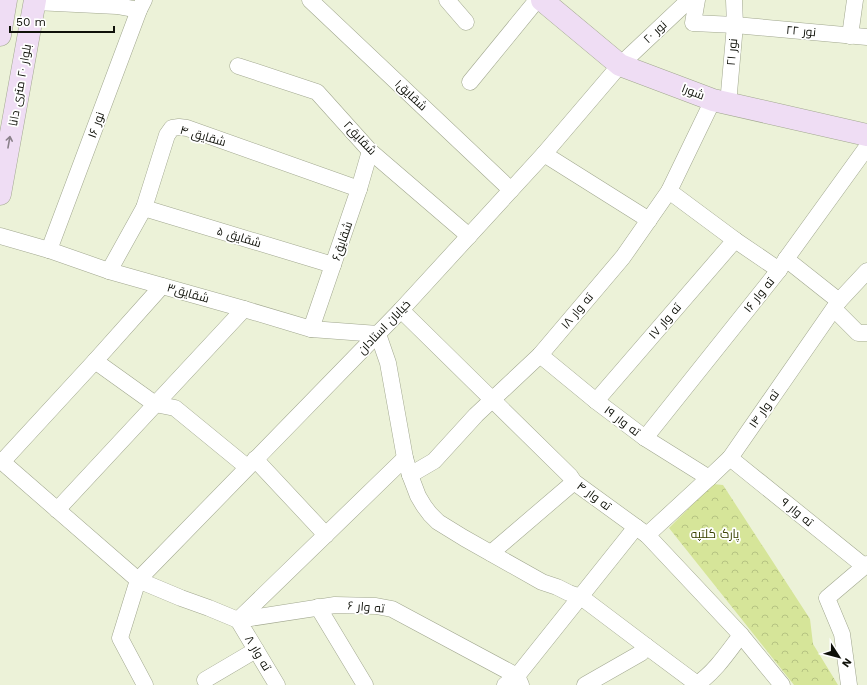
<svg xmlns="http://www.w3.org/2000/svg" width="867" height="685" viewBox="0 0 867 685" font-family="'Work Sans',Cairo,sans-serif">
	<defs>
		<pattern id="park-crowns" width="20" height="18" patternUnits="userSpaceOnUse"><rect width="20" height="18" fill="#d6e599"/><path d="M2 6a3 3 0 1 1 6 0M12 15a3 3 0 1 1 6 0" fill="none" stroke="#b6c382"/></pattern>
	</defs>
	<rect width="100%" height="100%" fill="#ecf2d8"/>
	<!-- park -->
	<polygon fill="url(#park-crowns)" points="713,484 723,485 810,619 813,644 838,685 794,685 669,528"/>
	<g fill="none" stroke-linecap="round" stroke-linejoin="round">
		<defs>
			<g id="street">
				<polyline points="310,0 511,190"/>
				<polyline points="447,0 466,22"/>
				<polyline points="697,0 693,23 735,25 867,37"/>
				<polyline points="35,2 117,6 139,10"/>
				<polyline points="850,36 855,0"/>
				<polyline points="238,66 317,92 370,151 469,236"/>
				<polyline points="470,82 537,0"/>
				<polyline points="728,104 735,25 734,0"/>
				<polyline points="544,154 649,220"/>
				<polyline points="669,191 735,240 779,270"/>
				<polyline points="144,208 333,265"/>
				<polyline points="0,236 49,250 109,271 244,309 311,329 378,334 388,363 405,458 410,475 434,461 476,415 540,355 623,257 669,191 713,100"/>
				<polyline points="49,250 139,10 144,0"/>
				<polyline points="786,259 839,301"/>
				<polyline points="109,271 144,208 167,135 172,128 179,127 187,128 359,189"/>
				<polyline points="834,309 858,333 867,333"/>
				<polyline points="401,310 570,476 574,482 647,535 741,635 782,685"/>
				<polyline points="311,329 359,189 370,151"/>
				<polyline points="540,355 596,401 645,438 709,478"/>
				<polyline points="95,361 155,404 175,408 247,467"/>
				<polyline points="596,401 735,240"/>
				<polyline points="645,438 779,270 786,259 867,147"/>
				<polyline points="730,458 864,566"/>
				<polyline points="255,459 326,535"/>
				<polyline points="0,460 138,580 181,598 209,608 238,620 405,458"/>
				<polyline points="2,462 95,361 162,286"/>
				<polyline points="410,475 418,496 424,506 430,514 438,522 464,538 542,582 557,587 569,593 581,597 646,646 641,653 585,685"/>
				<polyline points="57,510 244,309"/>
				<polyline points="647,535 709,478 730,458 839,301 867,271"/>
				<polyline points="491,553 574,482"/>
				<polyline points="318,607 365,685"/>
				<path d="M646,646L697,684C715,672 728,652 741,635"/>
				<polyline points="205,680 256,650"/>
				<polyline points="145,685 120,638 138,580 401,310 544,154 620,65 689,0"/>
				<polyline points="277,685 238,620 335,605 376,606 392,609 517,676 521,685"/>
				<polyline points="505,685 517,676 636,527"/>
				<polyline points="849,685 842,634 827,598 867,564"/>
			</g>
			<g id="secondary">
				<polyline points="542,0 620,65 713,100 867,135"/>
				<polyline points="0,35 6,0"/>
				<polyline points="0,194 35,0"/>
			</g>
		</defs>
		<!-- street casing -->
		<use href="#street" stroke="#a1a78f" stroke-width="17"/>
		<!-- secondary casing -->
		<use href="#secondary" stroke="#a1a78f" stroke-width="23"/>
		<!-- street -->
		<use href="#street" stroke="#fff" stroke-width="16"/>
		<!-- secondary -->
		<use href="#secondary" stroke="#efddf4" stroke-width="22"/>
	</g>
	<!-- one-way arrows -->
	<defs><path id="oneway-shaft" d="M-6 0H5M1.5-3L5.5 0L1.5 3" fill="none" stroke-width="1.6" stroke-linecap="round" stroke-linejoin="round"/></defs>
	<use stroke="#8a818a" href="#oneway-shaft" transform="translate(9 142) rotate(-80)"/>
	<g text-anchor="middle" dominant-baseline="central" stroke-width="3.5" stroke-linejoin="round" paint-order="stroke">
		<!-- street labels -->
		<g font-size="12" fill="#0f1109" stroke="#fff">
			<text transform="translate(801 31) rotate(5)">نور ۲۲</text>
			<text transform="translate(655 32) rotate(-43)">نور ۲۰</text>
			<text transform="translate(732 52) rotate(-85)">نور ۲۱</text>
			<text transform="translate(20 85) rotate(-80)">بلوار ۲۰ متری دانا</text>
			<text transform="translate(693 92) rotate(21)">شورا</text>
			<text transform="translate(411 95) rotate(43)">شقایق۱</text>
			<text transform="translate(96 125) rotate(-70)">نور ۱۶</text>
			<text transform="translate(203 136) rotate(16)">شقایق ۴</text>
			<text transform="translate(360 138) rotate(47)">شقایق۲</text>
			<text transform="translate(239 237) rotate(17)">شقایق ۵</text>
			<text transform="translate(342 241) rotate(-71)">شقایق۶</text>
			<text transform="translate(188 293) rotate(16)">شقایق۳</text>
			<text transform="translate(759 295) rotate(-51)">ته وار ۱۶</text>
			<text transform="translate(577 311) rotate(-50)">ته وار ۱۸</text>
			<text transform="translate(665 321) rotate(-49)">ته وار ۱۷</text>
			<text transform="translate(384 327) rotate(-46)">خیابان استادان</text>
			<text transform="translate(764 409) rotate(-55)">ته وار ۱۴</text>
			<text transform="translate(622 421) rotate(37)">ته وار ۱۹</text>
			<text transform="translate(594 496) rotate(37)">ته وار ۴</text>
			<text transform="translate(797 512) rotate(39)">ته وار ۹</text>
			<text transform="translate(366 607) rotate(5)">ته وار ۶</text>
			<text transform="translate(258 653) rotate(59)">ته وار ۸</text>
		</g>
		<!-- park labels -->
		<g font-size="12" fill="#394100" stroke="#fff">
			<text x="715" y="534">پارک کلتپه</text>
		</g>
	</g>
	<!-- north arrow -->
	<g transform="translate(839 657) rotate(126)" stroke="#ffffff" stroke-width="3" paint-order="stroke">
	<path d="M0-3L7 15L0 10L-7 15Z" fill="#0f1109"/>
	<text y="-6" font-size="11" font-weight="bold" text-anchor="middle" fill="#0f1109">N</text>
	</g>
	<!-- scale -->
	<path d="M10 26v6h104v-6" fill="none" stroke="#0f1109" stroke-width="2"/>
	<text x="16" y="26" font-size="12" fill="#0f1109" stroke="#ffffff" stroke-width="3" paint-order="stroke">50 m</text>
</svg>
